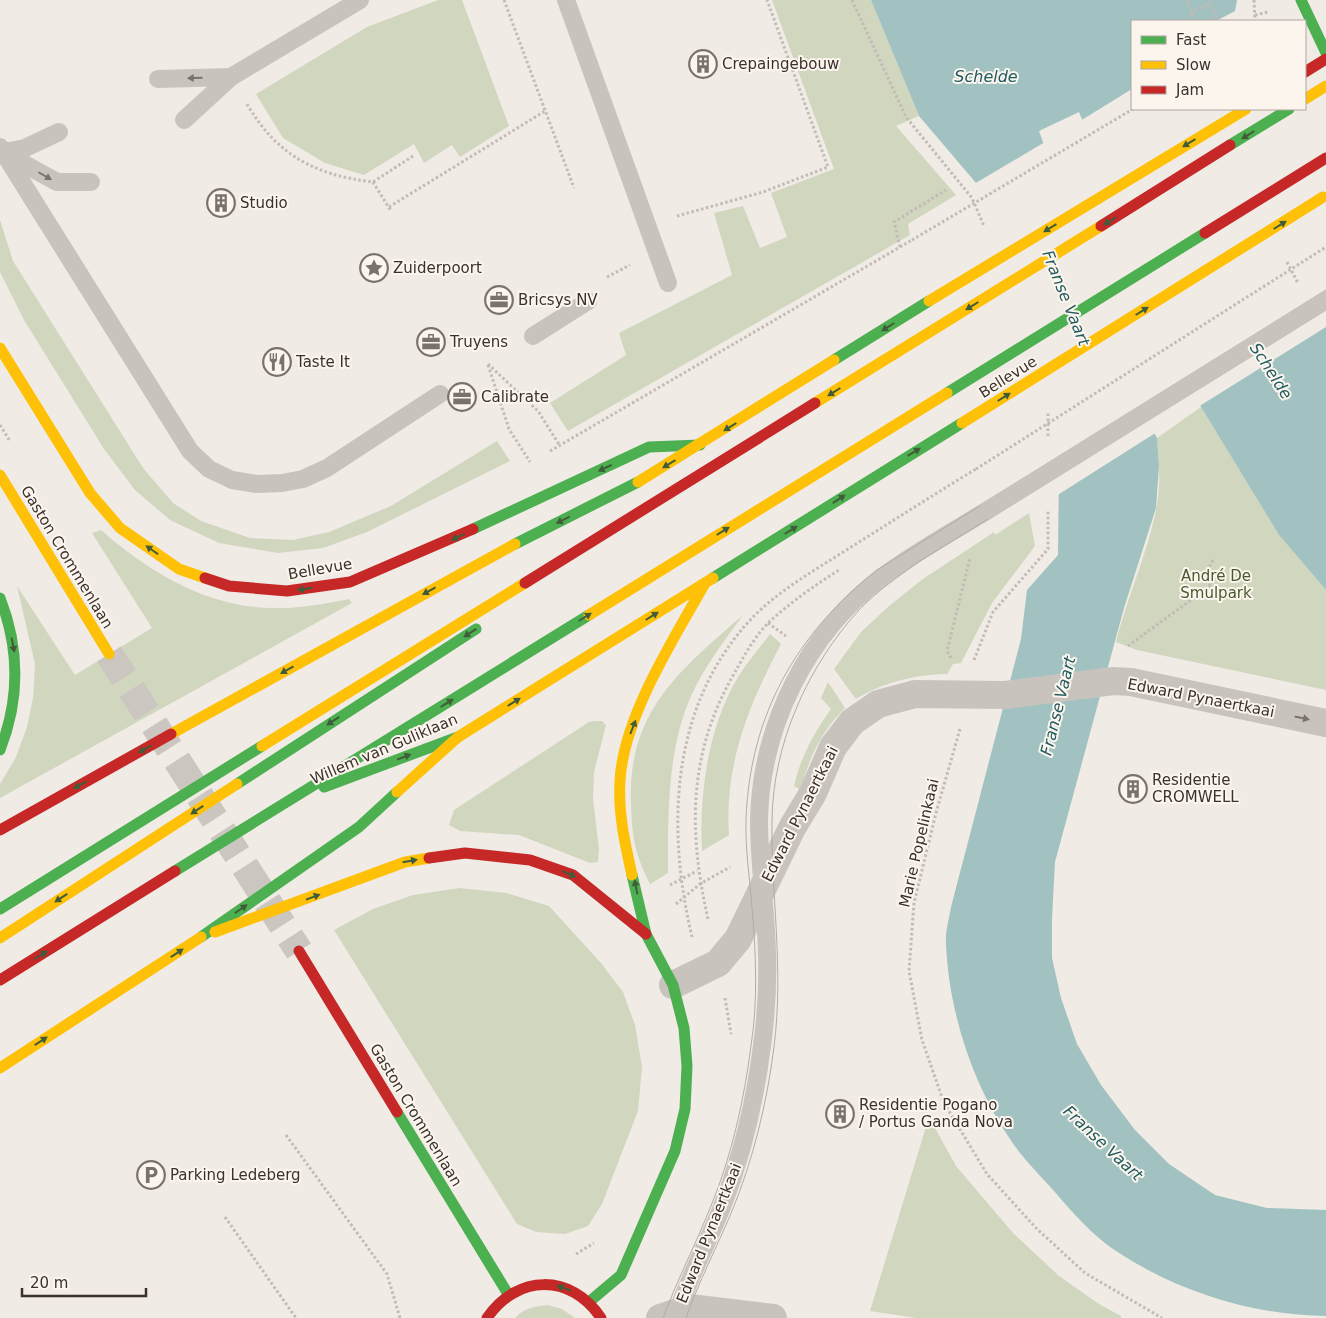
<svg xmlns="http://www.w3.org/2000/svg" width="1326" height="1318" viewBox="0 0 1326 1318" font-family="'DejaVu Sans',sans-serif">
	<rect width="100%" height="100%" fill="#f0ebe5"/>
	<!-- green -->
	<g fill="#d1d6bf">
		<polygon points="438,0 462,0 509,126 460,157 452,145 424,163 414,144 364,175 325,163 283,138 256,94 367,27"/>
		<polygon points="772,0 871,0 919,116 896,126 956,195 908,224 910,235 568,431 550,403 626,355 619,333 732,275 714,213 743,206 760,248 787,237 771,193 834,169"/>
		<polygon points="0,220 13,261 143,468 173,503 201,521 250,538 293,540 329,532 391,506 497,441 510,461 367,532 323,548 278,553 219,543 170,520 135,490 104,449 24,320 0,272"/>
		<path d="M1201,407L1279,535L1326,590V690L1137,650L1116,642C1128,593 1156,535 1159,487C1160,471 1158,454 1157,438Z"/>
		<path d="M1029,513L1035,546L992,603L961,663L953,664L947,674C916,674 882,683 856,699L834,669L861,632L889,606L923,579L994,532L995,535Z"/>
		<path d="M101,530C149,572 206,607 272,608C298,609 324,604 349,599L352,603L0,798V784L16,757L27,727L33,698L35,664L17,586L75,675L152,628L92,533Z"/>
		<path d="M743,615C724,641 704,667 691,696C667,751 668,814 668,873L650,884C635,854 632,838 631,804C627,712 679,671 743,615Z"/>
		<path d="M770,634L781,644C749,704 724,765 729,835L702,851C699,793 708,728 738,677C747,662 760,648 770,634Z"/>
		<path d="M828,682L845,708C821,732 809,757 801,790L794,786C801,756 814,733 831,709L821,698Z"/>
		<polygon points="595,721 602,721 606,725 594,772 593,799 599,849 598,862 590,863 519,835 460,831 449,825 454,810 589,722"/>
		<polygon points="460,888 506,893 549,906 601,963 623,992 635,1025 642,1067 638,1111 602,1204 588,1226 565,1234 536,1232 517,1224 334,930 373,909 413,895"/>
		<polygon points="929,1117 956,1166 1013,1233 1059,1276 1099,1304 1121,1316 1121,1318 916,1318 870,1311"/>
		<path d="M548,1305L562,1309L575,1318H515C524,1308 535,1306 548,1305Z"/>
	</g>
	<!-- water -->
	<path fill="#a1c2c1" d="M871,0H1237L1235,11L1216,21H1132V109L1289,251L1326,325V590L1279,535L1201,407L1079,112L1039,131L1134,394L1157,438L1159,466L1156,508L1124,608L1055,862L1052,919V958L1061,998L1077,1044L1101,1085L1135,1130L1169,1164L1215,1195L1267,1208L1326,1210V1316C1252,1315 1178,1292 1116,1251C1093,1236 1072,1212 1054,1191C1040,1175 1024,1160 1012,1142C973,1086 949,1013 946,944C945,932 949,919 951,907L1021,639L1027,590L1058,555L1060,370L982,190L919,116Z"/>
	<!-- pier -->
	<g fill="#f0ebe5">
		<polygon points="1132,89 1132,109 1235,109 1252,158 1291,250 1326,319 1326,327 1198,407 1080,121"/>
		<polygon points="1045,142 1137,393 1157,432 1056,496 1058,370 980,191 974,184"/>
	</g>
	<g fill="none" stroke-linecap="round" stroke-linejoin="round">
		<!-- secondary-tunnel -->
		<polyline stroke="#ccc6c0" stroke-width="28" stroke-dasharray="28 14" stroke-linecap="butt" points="109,654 299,951"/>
		<!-- path -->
		<g stroke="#c2bbb6" stroke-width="3" stroke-dasharray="2.5 2.5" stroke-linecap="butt">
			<polyline points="504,0 574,188"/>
			<polyline points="852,0 906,117 972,198 984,226"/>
			<polyline points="1187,0 1194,21"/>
			<polyline points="1254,0 1255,21"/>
			<polyline points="1191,13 1209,3 1218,21"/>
			<polyline points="1255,15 1268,12"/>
			<path d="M247,104C277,155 314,175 373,182L413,156"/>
			<polyline points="373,182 391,211"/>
			<polyline points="389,207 545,111"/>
			<polyline points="677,216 763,192 828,167 767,0"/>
			<polyline points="900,247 894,222 946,190"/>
			<polyline points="1287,262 1298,283"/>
			<polyline points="607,277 630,265"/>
			<polyline points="488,364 538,411 560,446"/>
			<polyline points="488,365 509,429 530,462"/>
			<polyline points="0,425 10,441"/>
			<polyline points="1048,436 1048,412"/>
			<polyline points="550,451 912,240"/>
			<polyline points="1213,560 1208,569 1210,586 1220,595 1234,597"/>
			<polyline points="768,623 786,636"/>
			<polyline points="1128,646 1210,586"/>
			<polyline points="951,658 947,651 970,558"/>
			<polyline points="974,660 993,612 1048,549 1048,510"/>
			<polyline points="960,729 936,813 914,903 909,971 922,1040 944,1103 987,1174 1036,1228 1085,1273 1162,1318"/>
			<polyline points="670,885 697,871"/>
			<polyline points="676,904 700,884 730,867"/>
			<path d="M708,919C688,830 688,753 735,672C744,656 755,636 769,622C790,603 815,585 839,570"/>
			<path d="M692,937C666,827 670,704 753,617C781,589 815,570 848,549C891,522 933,495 976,469"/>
			<polyline points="725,998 731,1034"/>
			<polyline points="286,1135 387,1274 400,1318"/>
			<polyline points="225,1217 296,1318"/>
			<polyline points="576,1254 594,1243"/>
		</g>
		<!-- lane -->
		<g stroke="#c9c3be" stroke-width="18">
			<polyline points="566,0 668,283"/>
			<polyline points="158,79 231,77"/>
			<polyline points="184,120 231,77 360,0"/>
			<polyline points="0,147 190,451 209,469 232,480 257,484 282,483 303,479 327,468 440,394"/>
			<polyline points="0,153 25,148 59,132"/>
			<polyline points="6,154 57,182 91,182"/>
			<polyline points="533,336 588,301"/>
			<path d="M675,1318C688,1280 707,1244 722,1207C742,1156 755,1101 762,1046C766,1016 768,984 767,954C766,909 759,865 759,820C761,726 807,633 882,577C915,552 952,532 988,510"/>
		</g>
		<!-- street -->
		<g stroke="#c9c3be" stroke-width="28">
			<polyline points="673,985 718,963 738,939 792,828 813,793 833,747 852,722 878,704 915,694 1005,695 1113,681 1131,682 1326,723"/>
			<polyline points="660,1318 690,1308 773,1318"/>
		</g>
		<!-- fast -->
		<g stroke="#4caf50" stroke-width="11">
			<polyline points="1301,0 1326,53"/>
			<polyline points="834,360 929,301"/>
			<polyline points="473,529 649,447 700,445"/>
			<polyline points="515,544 638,482"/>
			<polyline points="713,578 962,423"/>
			<path d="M0,598C20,649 20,699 0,750"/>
			<polyline points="237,784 476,629"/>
			<polyline points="324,787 458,737"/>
			<polyline points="201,937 359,827 397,792"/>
			<polyline points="397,1112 508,1294"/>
			<polyline points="589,1302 621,1275 675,1151 685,1109 687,1066 684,1028 673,985 646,934 632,875"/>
		</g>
		<!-- slow -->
		<g stroke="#ffc107" stroke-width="11">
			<polyline points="1305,99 1326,86"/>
			<polyline points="0,348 90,493 120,528 179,569 205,578"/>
			<polyline points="0,475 109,654"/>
			<polyline points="638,482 834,360"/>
			<polyline points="171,734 515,544"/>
			<polyline points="397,792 458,737 713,578"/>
			<path d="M632,875C625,844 618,813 620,781C623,717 674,639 705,583"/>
			<polyline points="215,932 405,862 429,858"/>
			<polyline points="0,938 237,784"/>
			<polyline points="0,1068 201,937"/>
		</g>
		<!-- jam -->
		<g stroke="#c62828" stroke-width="11">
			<polyline points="1305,72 1326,59"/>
			<polyline points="205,578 229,586 287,591 350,582 473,529"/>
			<polyline points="0,830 171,734"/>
			<polyline points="429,858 465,853 530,860 573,875 646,934"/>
			<polyline points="299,951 397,1112"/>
			<path d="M487,1318C517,1274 571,1273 601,1318"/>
		</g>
		<!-- tram -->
		<g stroke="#b1aca8" stroke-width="1">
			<path d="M663,1318C677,1280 696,1244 711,1206C732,1155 744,1100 751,1046C758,1001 756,953 752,908C750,879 745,849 746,819C750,715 796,634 877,570L1326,290"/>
			<path d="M686,1318C699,1281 717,1247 732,1211C753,1160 767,1103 774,1047C784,968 771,897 772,820C773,743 808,666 859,610C877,591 899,576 920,561L1326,310"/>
		</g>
		<!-- path-bridge -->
		<g stroke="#c2bbb6" stroke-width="3" stroke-dasharray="2.5 2.5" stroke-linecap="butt">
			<polyline points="912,240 1133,109"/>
			<polyline points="976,469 1326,247"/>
		</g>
		<!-- lane-bridge -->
		<polyline stroke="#c9c3be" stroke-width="18" points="988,510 1326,300"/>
		<!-- fast-bridge -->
		<g stroke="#4caf50" stroke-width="11">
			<polyline points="1230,145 1289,109"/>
			<polyline points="947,393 1205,233"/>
			<polyline points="175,871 589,615"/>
			<polyline points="0,909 262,746"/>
		</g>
		<!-- slow-bridge -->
		<g stroke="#ffc107" stroke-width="11">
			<polyline points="929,301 1246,109"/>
			<polyline points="815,403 1101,226"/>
			<polyline points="962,423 1323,197"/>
			<polyline points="589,615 947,393"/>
			<polyline points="262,746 525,583"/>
		</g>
		<!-- jam-bridge -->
		<g stroke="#c62828" stroke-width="11">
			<polyline points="1101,226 1230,145"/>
			<polyline points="1205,233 1326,158"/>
			<polyline points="525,583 815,403"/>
			<polyline points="0,980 175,871"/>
		</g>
	</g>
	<!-- one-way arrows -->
	<defs><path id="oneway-solid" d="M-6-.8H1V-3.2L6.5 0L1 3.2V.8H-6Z" transform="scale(1.25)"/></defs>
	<g fill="#7b726d">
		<use href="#oneway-solid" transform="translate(195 78) rotate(179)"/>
		<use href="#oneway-solid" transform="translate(45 176) rotate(30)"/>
		<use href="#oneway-solid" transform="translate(1302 718) rotate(12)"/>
	</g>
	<g fill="#415c38">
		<use href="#oneway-solid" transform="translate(1248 135) rotate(148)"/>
		<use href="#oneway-solid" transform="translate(1189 143) rotate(149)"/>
		<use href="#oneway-solid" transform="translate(1110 221) rotate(148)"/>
		<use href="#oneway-solid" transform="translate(1280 225) rotate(-32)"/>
		<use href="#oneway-solid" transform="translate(1050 228) rotate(149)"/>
		<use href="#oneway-solid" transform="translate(972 306) rotate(148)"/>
		<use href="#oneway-solid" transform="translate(1142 311) rotate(-32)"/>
		<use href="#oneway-solid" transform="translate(888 327) rotate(148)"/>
		<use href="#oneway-solid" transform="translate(834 392) rotate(148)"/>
		<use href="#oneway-solid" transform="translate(1004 397) rotate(-32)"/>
		<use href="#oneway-solid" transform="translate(730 427) rotate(148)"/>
		<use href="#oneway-solid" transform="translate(914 452) rotate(-31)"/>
		<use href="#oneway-solid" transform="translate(669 464) rotate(149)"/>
		<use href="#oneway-solid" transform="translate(605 468) rotate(155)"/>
		<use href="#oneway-solid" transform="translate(839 499) rotate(-33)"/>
		<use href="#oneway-solid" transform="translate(563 520) rotate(153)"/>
		<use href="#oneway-solid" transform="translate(791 530) rotate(-32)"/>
		<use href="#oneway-solid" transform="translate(723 531) rotate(-32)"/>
		<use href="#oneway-solid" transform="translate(458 537) rotate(155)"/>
		<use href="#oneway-solid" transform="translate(152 550) rotate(-145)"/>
		<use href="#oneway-solid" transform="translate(305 589) rotate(171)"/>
		<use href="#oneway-solid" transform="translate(429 591) rotate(151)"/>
		<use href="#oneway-solid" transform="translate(652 616) rotate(-32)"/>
		<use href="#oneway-solid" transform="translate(585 617) rotate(-32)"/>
		<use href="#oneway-solid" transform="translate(470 633) rotate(147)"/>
		<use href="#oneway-solid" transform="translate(13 645) rotate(79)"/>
		<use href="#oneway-solid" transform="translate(287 670) rotate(151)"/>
		<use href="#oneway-solid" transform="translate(514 702) rotate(-32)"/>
		<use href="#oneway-solid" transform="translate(447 703) rotate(-32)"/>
		<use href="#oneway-solid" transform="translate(333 721) rotate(147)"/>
		<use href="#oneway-solid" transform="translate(633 727) rotate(-69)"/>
		<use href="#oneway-solid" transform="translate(145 749) rotate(151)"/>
		<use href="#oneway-solid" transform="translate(404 757) rotate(-21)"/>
		<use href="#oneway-solid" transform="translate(80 785) rotate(151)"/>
		<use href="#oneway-solid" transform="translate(197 810) rotate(147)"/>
		<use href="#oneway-solid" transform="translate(410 861) rotate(-10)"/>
		<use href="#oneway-solid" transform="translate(569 874) rotate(24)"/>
		<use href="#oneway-solid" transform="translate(636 887) rotate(-101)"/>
		<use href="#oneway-solid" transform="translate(313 897) rotate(-20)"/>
		<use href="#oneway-solid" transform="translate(61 898) rotate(147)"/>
		<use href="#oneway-solid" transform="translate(241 909) rotate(-35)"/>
		<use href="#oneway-solid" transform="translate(177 953) rotate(-33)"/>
		<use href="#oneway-solid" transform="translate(41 955) rotate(-32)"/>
		<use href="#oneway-solid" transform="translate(41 1041) rotate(-33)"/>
		<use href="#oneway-solid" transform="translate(564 1288) rotate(-161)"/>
	</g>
	<!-- icons -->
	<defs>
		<symbol id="building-ring" viewBox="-11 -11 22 22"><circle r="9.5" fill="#fbf5ee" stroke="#7a716c" stroke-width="1.5"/><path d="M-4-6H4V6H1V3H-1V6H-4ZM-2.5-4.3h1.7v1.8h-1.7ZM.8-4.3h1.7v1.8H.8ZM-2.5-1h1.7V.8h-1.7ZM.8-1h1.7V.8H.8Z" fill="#7a716c"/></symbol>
		<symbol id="sight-ring" viewBox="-11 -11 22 22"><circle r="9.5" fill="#fbf5ee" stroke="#7a716c" stroke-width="1.5"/><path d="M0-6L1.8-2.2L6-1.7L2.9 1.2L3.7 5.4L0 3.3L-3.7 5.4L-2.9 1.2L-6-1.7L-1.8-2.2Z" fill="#7a716c"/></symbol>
		<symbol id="office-ring" viewBox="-11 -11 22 22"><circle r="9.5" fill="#fbf5ee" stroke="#7a716c" stroke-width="1.5"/><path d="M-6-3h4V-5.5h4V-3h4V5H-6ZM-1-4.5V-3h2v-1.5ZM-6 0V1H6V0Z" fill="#7a716c"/></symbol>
		<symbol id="restaurant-ring" viewBox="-11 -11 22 22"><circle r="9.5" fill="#fbf5ee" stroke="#7a716c" stroke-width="1.5"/><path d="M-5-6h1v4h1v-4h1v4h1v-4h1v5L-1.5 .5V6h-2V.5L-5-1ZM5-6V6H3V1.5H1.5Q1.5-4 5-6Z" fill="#7a716c"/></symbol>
		<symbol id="parking-ring" viewBox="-11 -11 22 22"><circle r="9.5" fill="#fbf5ee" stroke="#7a716c" stroke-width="1.5"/><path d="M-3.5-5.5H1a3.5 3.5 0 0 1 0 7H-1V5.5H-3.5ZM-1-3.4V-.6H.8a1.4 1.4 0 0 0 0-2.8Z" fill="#7a716c"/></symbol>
	</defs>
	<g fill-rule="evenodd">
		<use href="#building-ring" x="687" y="48" width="32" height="32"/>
		<use href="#building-ring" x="205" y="187" width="32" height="32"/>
		<use href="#sight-ring" x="358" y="252" width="32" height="32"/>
		<use href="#office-ring" x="483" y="284" width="32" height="32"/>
		<use href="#office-ring" x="415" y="326" width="32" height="32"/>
		<use href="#restaurant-ring" x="261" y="346" width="32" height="32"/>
		<use href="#office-ring" x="446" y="381" width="32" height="32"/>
		<use href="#building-ring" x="1117" y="773" width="32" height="32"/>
		<use href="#building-ring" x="824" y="1098" width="32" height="32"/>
		<use href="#parking-ring" x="135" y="1159" width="32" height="32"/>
	</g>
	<g text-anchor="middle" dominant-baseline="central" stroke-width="4" stroke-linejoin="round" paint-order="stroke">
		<!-- poi labels -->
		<g font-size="15" fill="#3b302b" stroke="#fbf5ee" text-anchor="start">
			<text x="722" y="64">Crepaingebouw</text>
			<text x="240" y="203">Studio</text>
			<text x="393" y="268">Zuiderpoort</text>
			<text x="518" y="300">Bricsys NV</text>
			<text x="450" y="342">Truyens</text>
			<text x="296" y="362">Taste It</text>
			<text x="481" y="397">Calibrate</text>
			<text x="1152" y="780">Residentie<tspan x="1152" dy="17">CROMWELL</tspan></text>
			<text x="859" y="1105">Residentie Pogano<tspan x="859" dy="17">/ Portus Ganda Nova</tspan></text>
			<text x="170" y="1175">Parking Ledeberg</text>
		</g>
		<!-- street labels -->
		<g font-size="15" fill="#3b302b" stroke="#fbf5ee">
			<text transform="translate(1008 377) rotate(-32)">Bellevue</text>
			<text transform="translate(67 557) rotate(59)">Gaston Crommenlaan</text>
			<text transform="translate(320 569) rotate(-10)">Bellevue</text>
			<text transform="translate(1201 698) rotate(11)">Edward Pynaertkaai</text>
			<text transform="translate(384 749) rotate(-23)">Willem van Guliklaan</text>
			<text transform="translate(800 814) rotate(-63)">Edward Pynaertkaai</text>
			<text transform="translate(919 843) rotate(-77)">Marie Popelinkaai</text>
			<text transform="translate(416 1115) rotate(59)">Gaston Crommenlaan</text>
			<text transform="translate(709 1233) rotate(-68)">Edward Pynaertkaai</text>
		</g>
		<!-- park labels -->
		<g font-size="15" fill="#4a5a2e" stroke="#fbf5ee">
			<text x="1216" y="576">André De<tspan x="1216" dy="17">Smulpark</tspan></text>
		</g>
		<!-- water labels -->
		<g font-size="16" font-style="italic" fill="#1f5a5e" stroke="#fbf5ee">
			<text x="986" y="76">Schelde</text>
			<text transform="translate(1066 298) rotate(68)">Franse Vaart</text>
			<text transform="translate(1271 371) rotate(57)">Schelde</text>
			<text transform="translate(1058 706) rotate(-76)">Franse Vaart</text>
			<text transform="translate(1103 1143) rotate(43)">Franse Vaart</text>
		</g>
	</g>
	<!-- legend -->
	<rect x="1131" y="20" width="175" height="90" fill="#fbf5ee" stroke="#aea6a0"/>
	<rect x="1141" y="36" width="25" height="8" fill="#4caf50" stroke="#aea6a0"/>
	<text x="1176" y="45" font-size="15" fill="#3b302b">Fast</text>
	<rect x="1141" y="61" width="25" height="8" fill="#ffc107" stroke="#aea6a0"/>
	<text x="1176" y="70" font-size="15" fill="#3b302b">Slow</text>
	<rect x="1141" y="86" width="25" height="8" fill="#c62828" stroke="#aea6a0"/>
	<text x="1176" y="95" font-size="15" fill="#3b302b">Jam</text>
	<!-- scale -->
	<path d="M22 1288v8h124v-8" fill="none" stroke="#3b302b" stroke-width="2.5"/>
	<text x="30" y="1288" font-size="15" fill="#3b302b" stroke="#fbf5ee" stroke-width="4" paint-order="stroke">20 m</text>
</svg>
